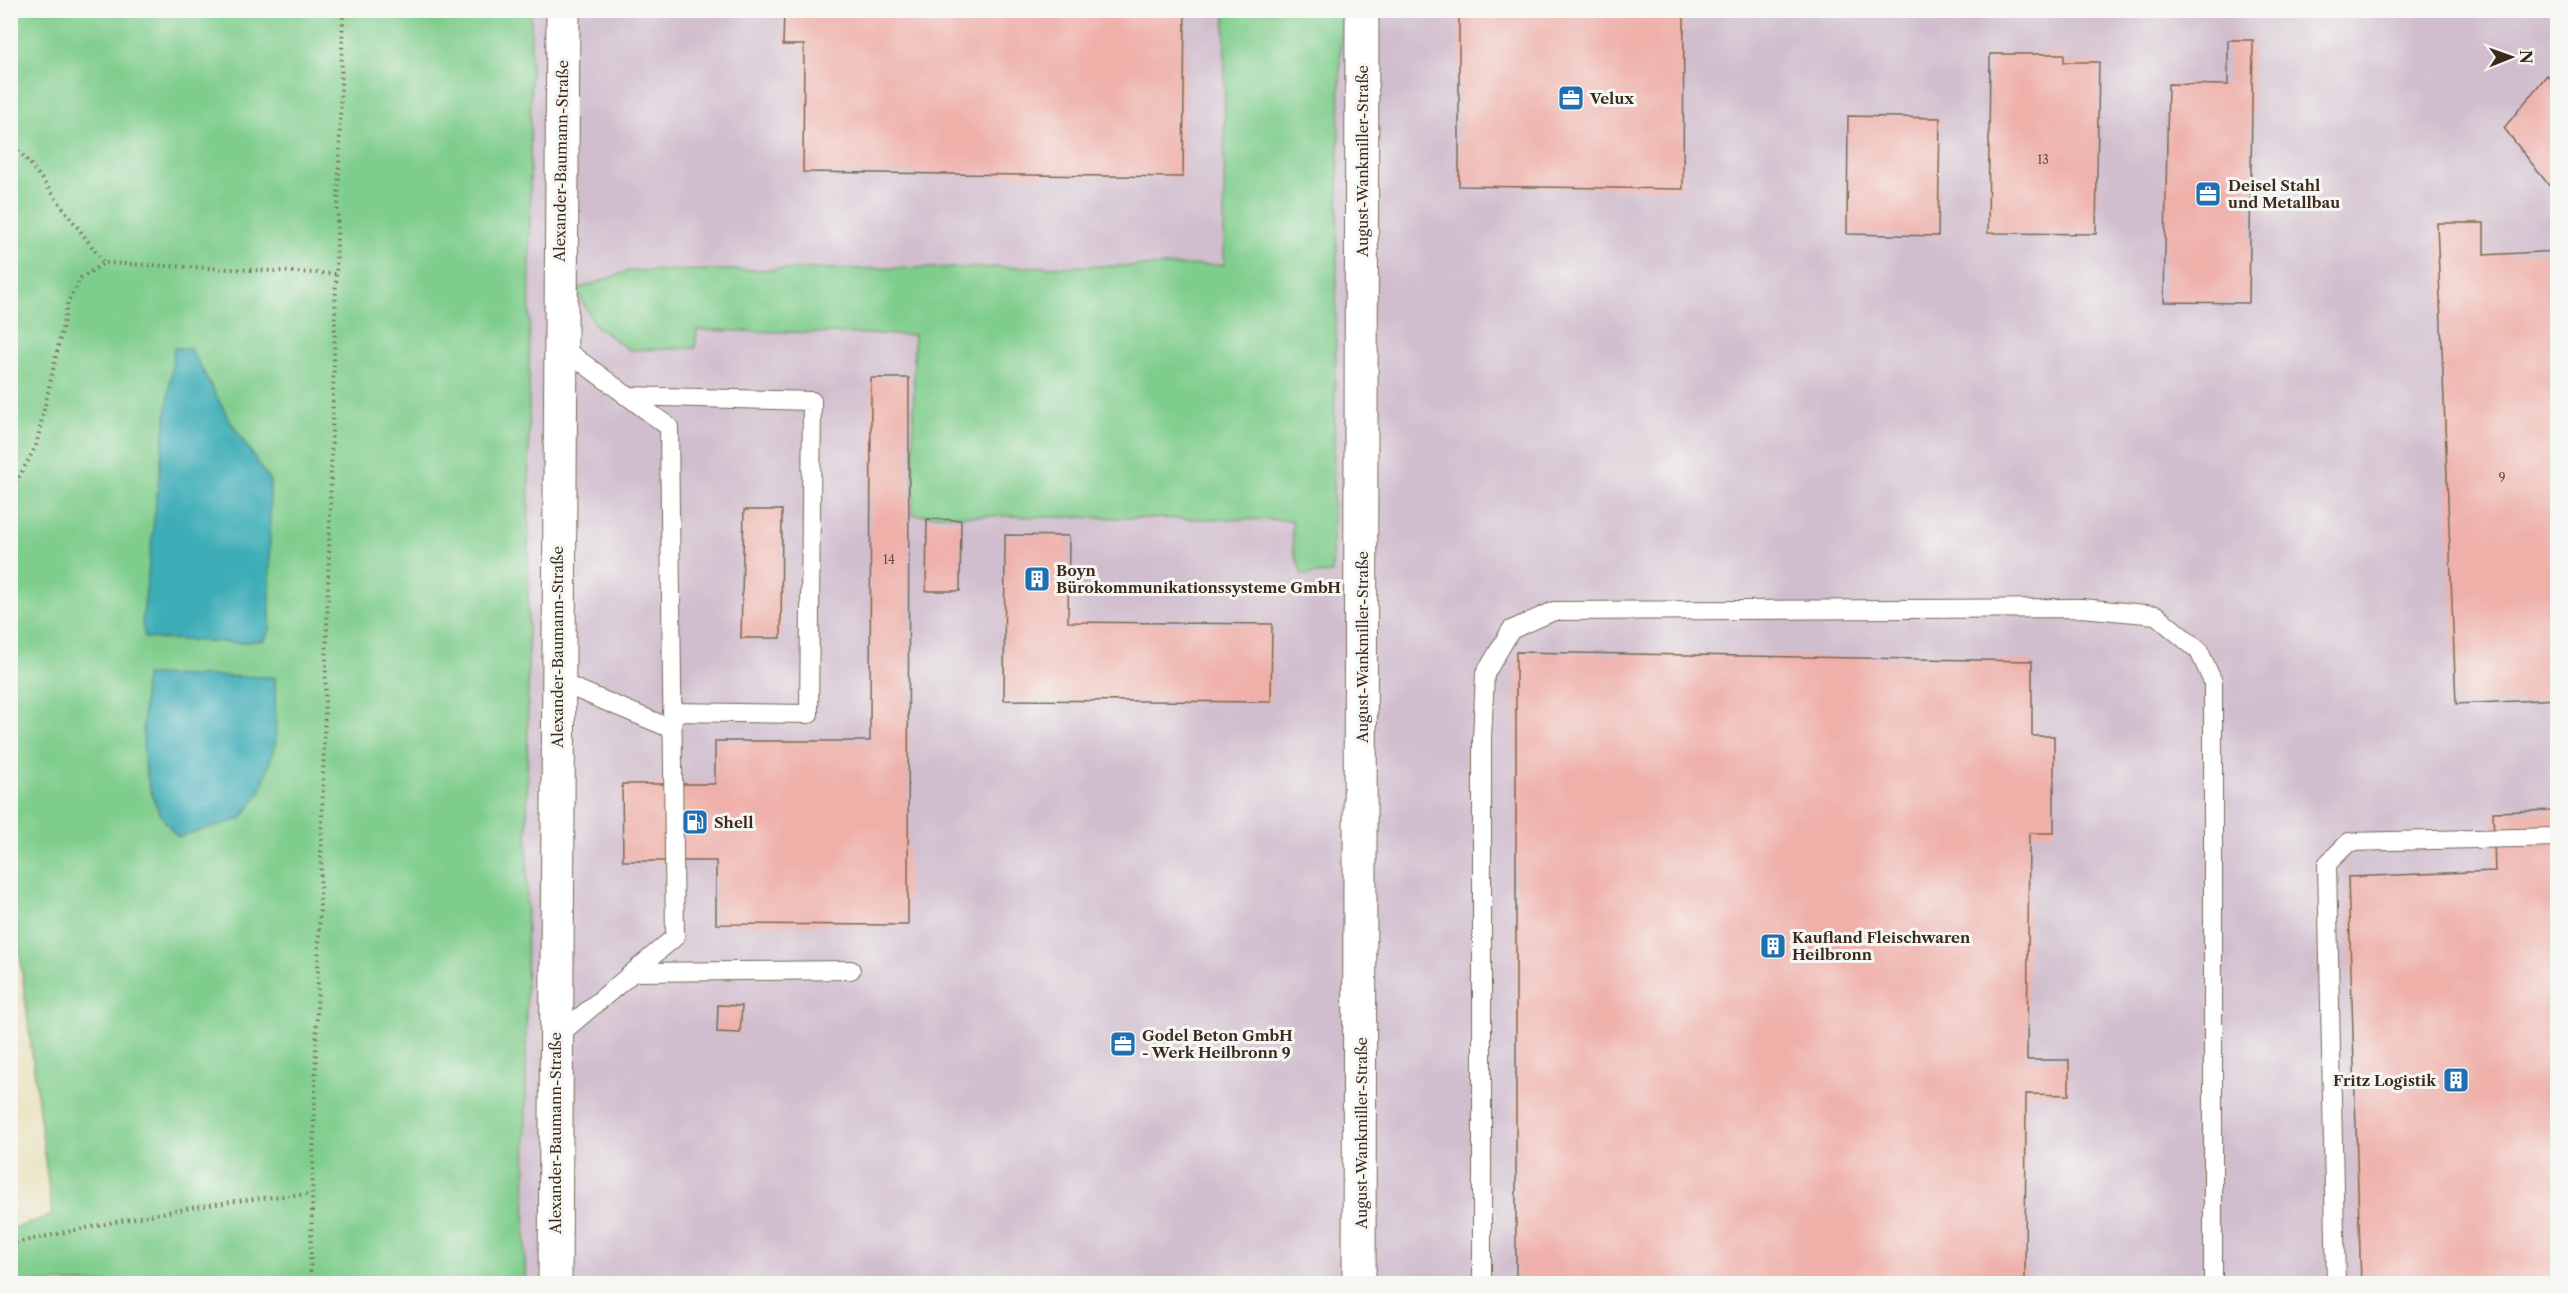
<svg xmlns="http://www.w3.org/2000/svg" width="2568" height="1294" viewBox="0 0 2568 1294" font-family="'Libre Caslon Text',serif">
	<rect width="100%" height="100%" fill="#f6f6f2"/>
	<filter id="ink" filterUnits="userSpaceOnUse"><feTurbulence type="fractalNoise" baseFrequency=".0167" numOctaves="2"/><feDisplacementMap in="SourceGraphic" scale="12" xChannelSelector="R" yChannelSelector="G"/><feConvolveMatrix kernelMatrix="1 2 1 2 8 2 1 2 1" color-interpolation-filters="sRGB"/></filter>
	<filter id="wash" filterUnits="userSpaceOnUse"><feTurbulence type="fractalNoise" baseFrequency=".008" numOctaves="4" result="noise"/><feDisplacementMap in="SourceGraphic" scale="24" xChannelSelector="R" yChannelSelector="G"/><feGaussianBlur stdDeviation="1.35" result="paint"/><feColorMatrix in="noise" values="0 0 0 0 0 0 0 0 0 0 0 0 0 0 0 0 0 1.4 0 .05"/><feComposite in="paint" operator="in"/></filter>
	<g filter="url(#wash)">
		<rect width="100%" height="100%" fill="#e9e2c0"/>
		<!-- industrial -->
		<polygon fill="#d0bdcd" points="531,11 2557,11 2557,1283 525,1284"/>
		<!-- green -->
		<g fill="#7fcd8c" stroke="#5d7c55" stroke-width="1.5">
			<polygon points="11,11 531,11 525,1283 11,1283 10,1230 52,1215 10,875"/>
			<polygon points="1225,11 1341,11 1332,573 1302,575 1293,548 1292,520 913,515 914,335 697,330 695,348 629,350 596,326 576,290 628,271 1224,265"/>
		</g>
		<!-- water -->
		<g fill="#3cadb7" stroke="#3c6c6a" stroke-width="1.5">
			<polygon points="174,348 191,349 230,421 270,481 270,630 264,640 238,643 145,638 142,624"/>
			<path d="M145,675L275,677L276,742L260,793L241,819L178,837C135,794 143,731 145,675Z"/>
		</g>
		<g id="blocks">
			<!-- building -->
			<g fill="#efb0aa">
				<polygon points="784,10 1185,10 1183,177 803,172 804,45 783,45"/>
				<polygon points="1459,10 1684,10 1683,189 1459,186"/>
				<polygon points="2228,40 2253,40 2249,303 2164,302 2168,84 2228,85"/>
				<polygon points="1990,54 2064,54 2064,62 2099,62 2096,234 1988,233"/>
				<polygon points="2547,75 2558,88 2558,197 2504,128"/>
				<polygon points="1848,116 1940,118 1938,236 1847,234"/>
				<polygon points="2437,223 2484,223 2484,255 2558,251 2558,699 2456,704"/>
				<polygon points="871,378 909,378 908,925 716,924 716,861 623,861 622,784 715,784 715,741 870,741"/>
				<polygon points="744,510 782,510 781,638 741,638"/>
				<polygon points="927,519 961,520 960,591 926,591"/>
				<polygon points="1005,535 1069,536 1068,622 1272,624 1271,702 1004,700"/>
				<polygon points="1516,652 2032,661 2032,736 2054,736 2054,833 2029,833 2027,1060 2069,1060 2069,1095 2026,1094 2025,1284 1516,1284"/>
				<polygon points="2558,810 2558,1284 2361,1284 2348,877 2495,871 2493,812"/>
				<polygon points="718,1005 742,1006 740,1033 717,1032"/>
			</g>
		</g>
	</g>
	<g filter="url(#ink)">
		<use href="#blocks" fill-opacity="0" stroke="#786a57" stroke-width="1.5"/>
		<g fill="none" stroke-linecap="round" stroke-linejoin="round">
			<defs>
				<g id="service">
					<polyline points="626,396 812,401 809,714 672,712"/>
					<polyline points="557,681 672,729"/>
					<polyline points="634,972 851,970"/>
					<polyline points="555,1038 675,937 669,427 560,346"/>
					<polyline points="1482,1284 1482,739 1485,674 1511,630 1554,611 2082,608 2156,615 2199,651 2213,682 2213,1284"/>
					<polyline points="2336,1284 2327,864 2349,842 2558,837"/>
				</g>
				<g id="minor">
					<polyline points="555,1284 563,10"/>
					<polyline points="1359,1284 1362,10"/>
				</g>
			</defs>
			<!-- service casing -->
			<use href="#service" stroke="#786a57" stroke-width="20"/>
			<!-- minor casing -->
			<use href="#minor" stroke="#786a57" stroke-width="35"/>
			<!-- path -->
			<g stroke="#786a57" stroke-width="4" stroke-dasharray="1.5 4.5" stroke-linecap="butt">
				<polyline points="2244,10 2258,14 2305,14 2436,10"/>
				<polyline points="10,142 29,162 104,263"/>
				<polyline points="10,493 36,446 68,302 81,278 104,263 337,274"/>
				<path d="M10,1244C110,1223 209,1200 311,1194"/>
				<polyline points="310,1284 343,10"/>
			</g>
			<!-- service -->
			<use href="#service" stroke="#fff" stroke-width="18"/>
			<!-- minor -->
			<use href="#minor" stroke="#fff" stroke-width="33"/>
		</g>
	</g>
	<!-- icons -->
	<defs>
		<symbol id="office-square" viewBox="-11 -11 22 22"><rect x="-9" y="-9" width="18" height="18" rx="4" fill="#1f6fb2" stroke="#f6f6f2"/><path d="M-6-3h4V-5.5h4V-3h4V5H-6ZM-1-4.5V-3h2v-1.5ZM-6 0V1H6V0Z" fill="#fff"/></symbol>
		<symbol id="building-square" viewBox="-11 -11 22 22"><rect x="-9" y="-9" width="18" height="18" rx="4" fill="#1f6fb2" stroke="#f6f6f2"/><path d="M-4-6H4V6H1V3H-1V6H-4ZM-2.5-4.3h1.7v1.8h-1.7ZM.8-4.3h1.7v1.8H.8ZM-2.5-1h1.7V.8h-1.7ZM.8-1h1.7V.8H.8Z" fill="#fff"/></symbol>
		<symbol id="fuel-square" viewBox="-11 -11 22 22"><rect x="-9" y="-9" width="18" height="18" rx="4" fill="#1f6fb2" stroke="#f6f6f2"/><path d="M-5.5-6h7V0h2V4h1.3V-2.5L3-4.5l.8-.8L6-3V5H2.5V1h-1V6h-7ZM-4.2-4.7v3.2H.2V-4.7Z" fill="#fff"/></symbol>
	</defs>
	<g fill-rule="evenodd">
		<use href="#office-square" x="1556" y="83" width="30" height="30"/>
		<use href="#office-square" x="2193" y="179" width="30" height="30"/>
		<use href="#building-square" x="1022" y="564" width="30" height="30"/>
		<use href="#fuel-square" x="680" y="807" width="30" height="30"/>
		<use href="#building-square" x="1758" y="931" width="30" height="30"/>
		<use href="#office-square" x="1108" y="1029" width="30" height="30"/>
		<use href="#building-square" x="2441" y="1065" width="30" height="30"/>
	</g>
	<g text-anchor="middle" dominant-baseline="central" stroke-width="6" stroke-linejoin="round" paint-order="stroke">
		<!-- number labels -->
		<g font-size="12" fill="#684c41">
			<text x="2043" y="159">13</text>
			<text x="2502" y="477">9</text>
			<text x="889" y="559">14</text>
		</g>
		<!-- poi labels -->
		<g font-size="15" font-weight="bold" fill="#3b2a1e" stroke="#f6f6f2" text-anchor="start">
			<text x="1590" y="98">Velux</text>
			<text x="2228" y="185">Deisel Stahl<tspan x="2228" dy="17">und Metallbau</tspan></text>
			<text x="1056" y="570">Boyn<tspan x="1056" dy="17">Bürokommunikationssysteme GmbH</tspan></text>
			<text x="714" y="822">Shell</text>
			<text x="1792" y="937">Kaufland Fleischwaren<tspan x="1792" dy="17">Heilbronn</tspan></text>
			<text x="1142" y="1035">Godel Beton GmbH<tspan x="1142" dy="17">- Werk Heilbronn 9</tspan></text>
			<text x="2436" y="1080" text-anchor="end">Fritz Logistik</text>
		</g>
		<!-- street labels -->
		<g font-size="15" fill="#3b2a1e" stroke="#f6f6f2">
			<text transform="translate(561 161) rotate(-89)">Alexander-Baumann-Straße</text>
			<text transform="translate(1362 161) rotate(-90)">August-Wankmiller-Straße</text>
			<text transform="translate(557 647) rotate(-90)">Alexander-Baumann-Straße</text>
			<text transform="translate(1362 647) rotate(-90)">August-Wankmiller-Straße</text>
			<text transform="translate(555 1133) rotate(-90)">Alexander-Baumann-Straße</text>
			<text transform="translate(1361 1133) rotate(-90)">August-Wankmiller-Straße</text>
		</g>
	</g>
	<!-- margin -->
	<rect width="2568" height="1294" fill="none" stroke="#f6f6f2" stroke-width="36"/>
	<!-- north arrow -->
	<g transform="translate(2511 57) rotate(89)" stroke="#f6f6f2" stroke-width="4.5" paint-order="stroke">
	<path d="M0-4.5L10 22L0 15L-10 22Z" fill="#3b2a1e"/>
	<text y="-9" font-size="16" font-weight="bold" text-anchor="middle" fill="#3b2a1e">N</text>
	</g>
</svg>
